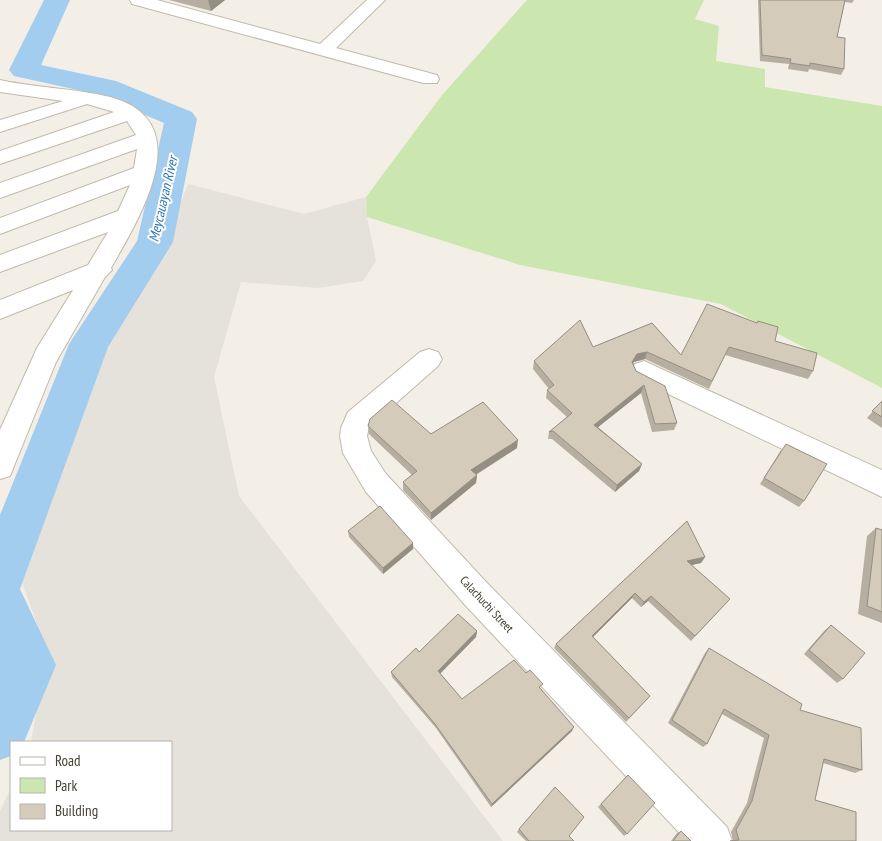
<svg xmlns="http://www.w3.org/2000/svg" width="882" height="841" viewBox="0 0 882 841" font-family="'PT Sans Narrow',sans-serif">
	<rect width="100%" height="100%" fill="#f3efe6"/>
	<!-- industrial -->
	<polygon fill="#e5e1db" points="188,184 304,214 366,197 367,217 376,261 363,281 318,288 241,282 214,377 239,496 503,841 0,841 0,811 11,788 11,830 171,830 171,742 31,742 47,652 19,574 96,362 155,269"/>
	<!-- green -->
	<polygon fill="#cbe7af" points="527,0 704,0 695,19 719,26 716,61 765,69 765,87 882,106 882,388 721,304 520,265 367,217 366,197 442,95"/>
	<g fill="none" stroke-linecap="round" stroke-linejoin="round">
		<!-- river -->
		<polygon fill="#a2cdef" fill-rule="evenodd" points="44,0 70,0 41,65 116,81 192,112 197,119 173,242 108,347 20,589 56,665 24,742 11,742 11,756 0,760 0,515 69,344 137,241 164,123 96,94 14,76 9,70"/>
		<defs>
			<g id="minor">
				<polygon points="130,0 157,0 320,44 367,0 385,0 336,48 437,75 439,79 437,83 423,83 132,4"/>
				<path d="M0,80C36,88 74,88 110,97C200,121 140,217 111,268L112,270L105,277L56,362L10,476L0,479V430L37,348L73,290L0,319V300L88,265L108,232L0,272V255L118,211L130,185L0,234V218L134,168L137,149L0,198V183L136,135L127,121L0,164V151L114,112L87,104L0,132V120L63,101L0,92Z"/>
				<polygon points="429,349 438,352 442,359 438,366 369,427 367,436 371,451 386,474 488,584 727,827 732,841 687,841 466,606 366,492 343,453 340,436 341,428 348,412 420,352"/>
				<polygon points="644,361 882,470 882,497 635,378 631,371 635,364"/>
			</g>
		</defs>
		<!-- minor casing -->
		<use href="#minor" stroke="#c1baab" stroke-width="2"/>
		<!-- minor -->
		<use href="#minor" fill="#fff" fill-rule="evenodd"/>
	</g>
	<!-- wall -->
	<g fill="#b6afa1">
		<polygon points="169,0 225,0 211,11"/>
		<polygon points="758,0 854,0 852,3 845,2 837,37 844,69 841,75 809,69 808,72 788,69 789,64 760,61"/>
		<polygon points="758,321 775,341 813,371 808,379 725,355 709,389 645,359 634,362 633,365 636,371 677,423 674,430 652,432 641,393 598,427 642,464 639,471 615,492 552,439 548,439 549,432 567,417 546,398 547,390 549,389 533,369 534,361 593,347 652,323 681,355 757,323"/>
		<polygon points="882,401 882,428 867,418"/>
		<polygon points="368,426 431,434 517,448 476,475 477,475 476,483 431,520 403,490 403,482 412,475 369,434"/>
		<polygon points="781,450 804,501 799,507 760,484"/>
		<polygon points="687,521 705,557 701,563 691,565 730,599 691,641 648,601 641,607 632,598 593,637 650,696 626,722 554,648 556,644"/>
		<polygon points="876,528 882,530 882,623 858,614 867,536"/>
		<polygon points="348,531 413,543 413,549 383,574 349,537"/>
		<polygon points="831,625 843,679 837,683 804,654 825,630"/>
		<polygon points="477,631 476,637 440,673 462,699 541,689 572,731 491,807 436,728 392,677 391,672"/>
		<polygon points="709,648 800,710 862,770 855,773 823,763 815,800 856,841 733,841 731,832 747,803 764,738 722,714 707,744 703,747 668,723 705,653"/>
		<polygon points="628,775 627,834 624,836 598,807"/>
		<polygon points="519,829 569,836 574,841 526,841 517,832"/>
		<polygon points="681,831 691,841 671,841 677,833"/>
	</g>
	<!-- shaded-wall -->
	<g fill="#948e83">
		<polygon points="208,0 225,0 211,11"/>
		<polygon points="647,352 645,359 634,362 629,370 632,362 637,354"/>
		<polygon points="644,385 641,393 592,432 594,425"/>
		<polygon points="518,440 517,448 470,478 471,470"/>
		<polygon points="642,464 639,471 615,492 617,485"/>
		<polygon points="477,475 476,483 431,520 431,513"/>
		<polygon points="413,543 413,549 383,574 383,568"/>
		<polygon points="705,557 701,563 683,567 687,561"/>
		<polygon points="635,593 632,598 589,641 592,636"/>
		<polygon points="651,596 648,601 641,607 644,602"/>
		<polygon points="477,631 476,637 438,676 438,671"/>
		<polygon points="574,727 572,731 491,807 492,804"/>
	</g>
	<!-- building -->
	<g fill="#d4cbbb" stroke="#948e83">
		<polygon points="760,0 845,0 837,37 845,38 844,69 810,63 810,66 790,63 791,59 762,55"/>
		<polygon points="707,304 757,323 758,321 778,327 775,341 817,353 813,371 729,347 712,381 647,352 637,354 632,362 636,371 665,386 677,423 655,424 644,385 594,425 642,464 617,485 553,431 549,432 572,413 547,390 554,385 534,361 580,320 593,347 652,323 681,355"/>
		<polygon points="392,400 431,434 483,402 518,440 471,470 477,475 431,513 403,482 417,471 368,426 370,419"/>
		<polygon points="882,401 882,417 872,411"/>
		<polygon points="786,444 827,464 804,501 764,478"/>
		<polygon points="380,506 413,543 383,568 348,531"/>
		<polygon points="687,521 705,557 687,561 730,599 695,636 651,596 644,602 635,593 592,636 650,696 629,718 556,644"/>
		<polygon points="876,528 882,530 882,612 867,606"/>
		<polygon points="458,614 477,631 438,671 462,699 514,660 526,673 530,670 543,684 539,687 574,727 492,804 435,724 391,672 416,648 419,652"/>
		<polygon points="831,625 865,653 843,679 809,650"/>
		<polygon points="709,648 802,704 800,710 861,728 862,770 824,759 815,800 856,812 856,841 730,841 739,840 736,830 752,801 769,735 724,709 707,744 672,720"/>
		<polygon points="628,775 655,803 627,834 601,804"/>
		<polygon points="555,787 584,817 569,836 574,841 529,841 519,829"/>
		<polygon points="681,831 691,841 673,841"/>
	</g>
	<g text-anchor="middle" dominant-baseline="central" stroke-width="4" stroke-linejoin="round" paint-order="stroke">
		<!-- street labels -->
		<g font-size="12" fill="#454035" stroke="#fff">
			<text transform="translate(487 604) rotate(47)">Calachuchi Street</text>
		</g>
		<!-- water labels -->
		<g font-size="14" font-style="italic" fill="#2f75b0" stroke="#fff">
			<text transform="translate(163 199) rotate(-77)">Meycauayan River</text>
		</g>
	</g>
	<!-- legend -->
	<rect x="10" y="741" width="162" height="90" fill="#ffffff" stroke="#b5b3ae"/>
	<rect x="20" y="757" width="25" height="8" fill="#ffffff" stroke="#b5b3ae"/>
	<text x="55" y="766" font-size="15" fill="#454035">Road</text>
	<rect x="20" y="778" width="25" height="15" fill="#cbe7af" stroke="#b5b3ae"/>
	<text x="55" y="791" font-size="15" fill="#454035">Park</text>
	<rect x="20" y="804" width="25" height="15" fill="#d4cbbb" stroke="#b5b3ae"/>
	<text x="55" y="816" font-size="15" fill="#454035">Building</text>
</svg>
